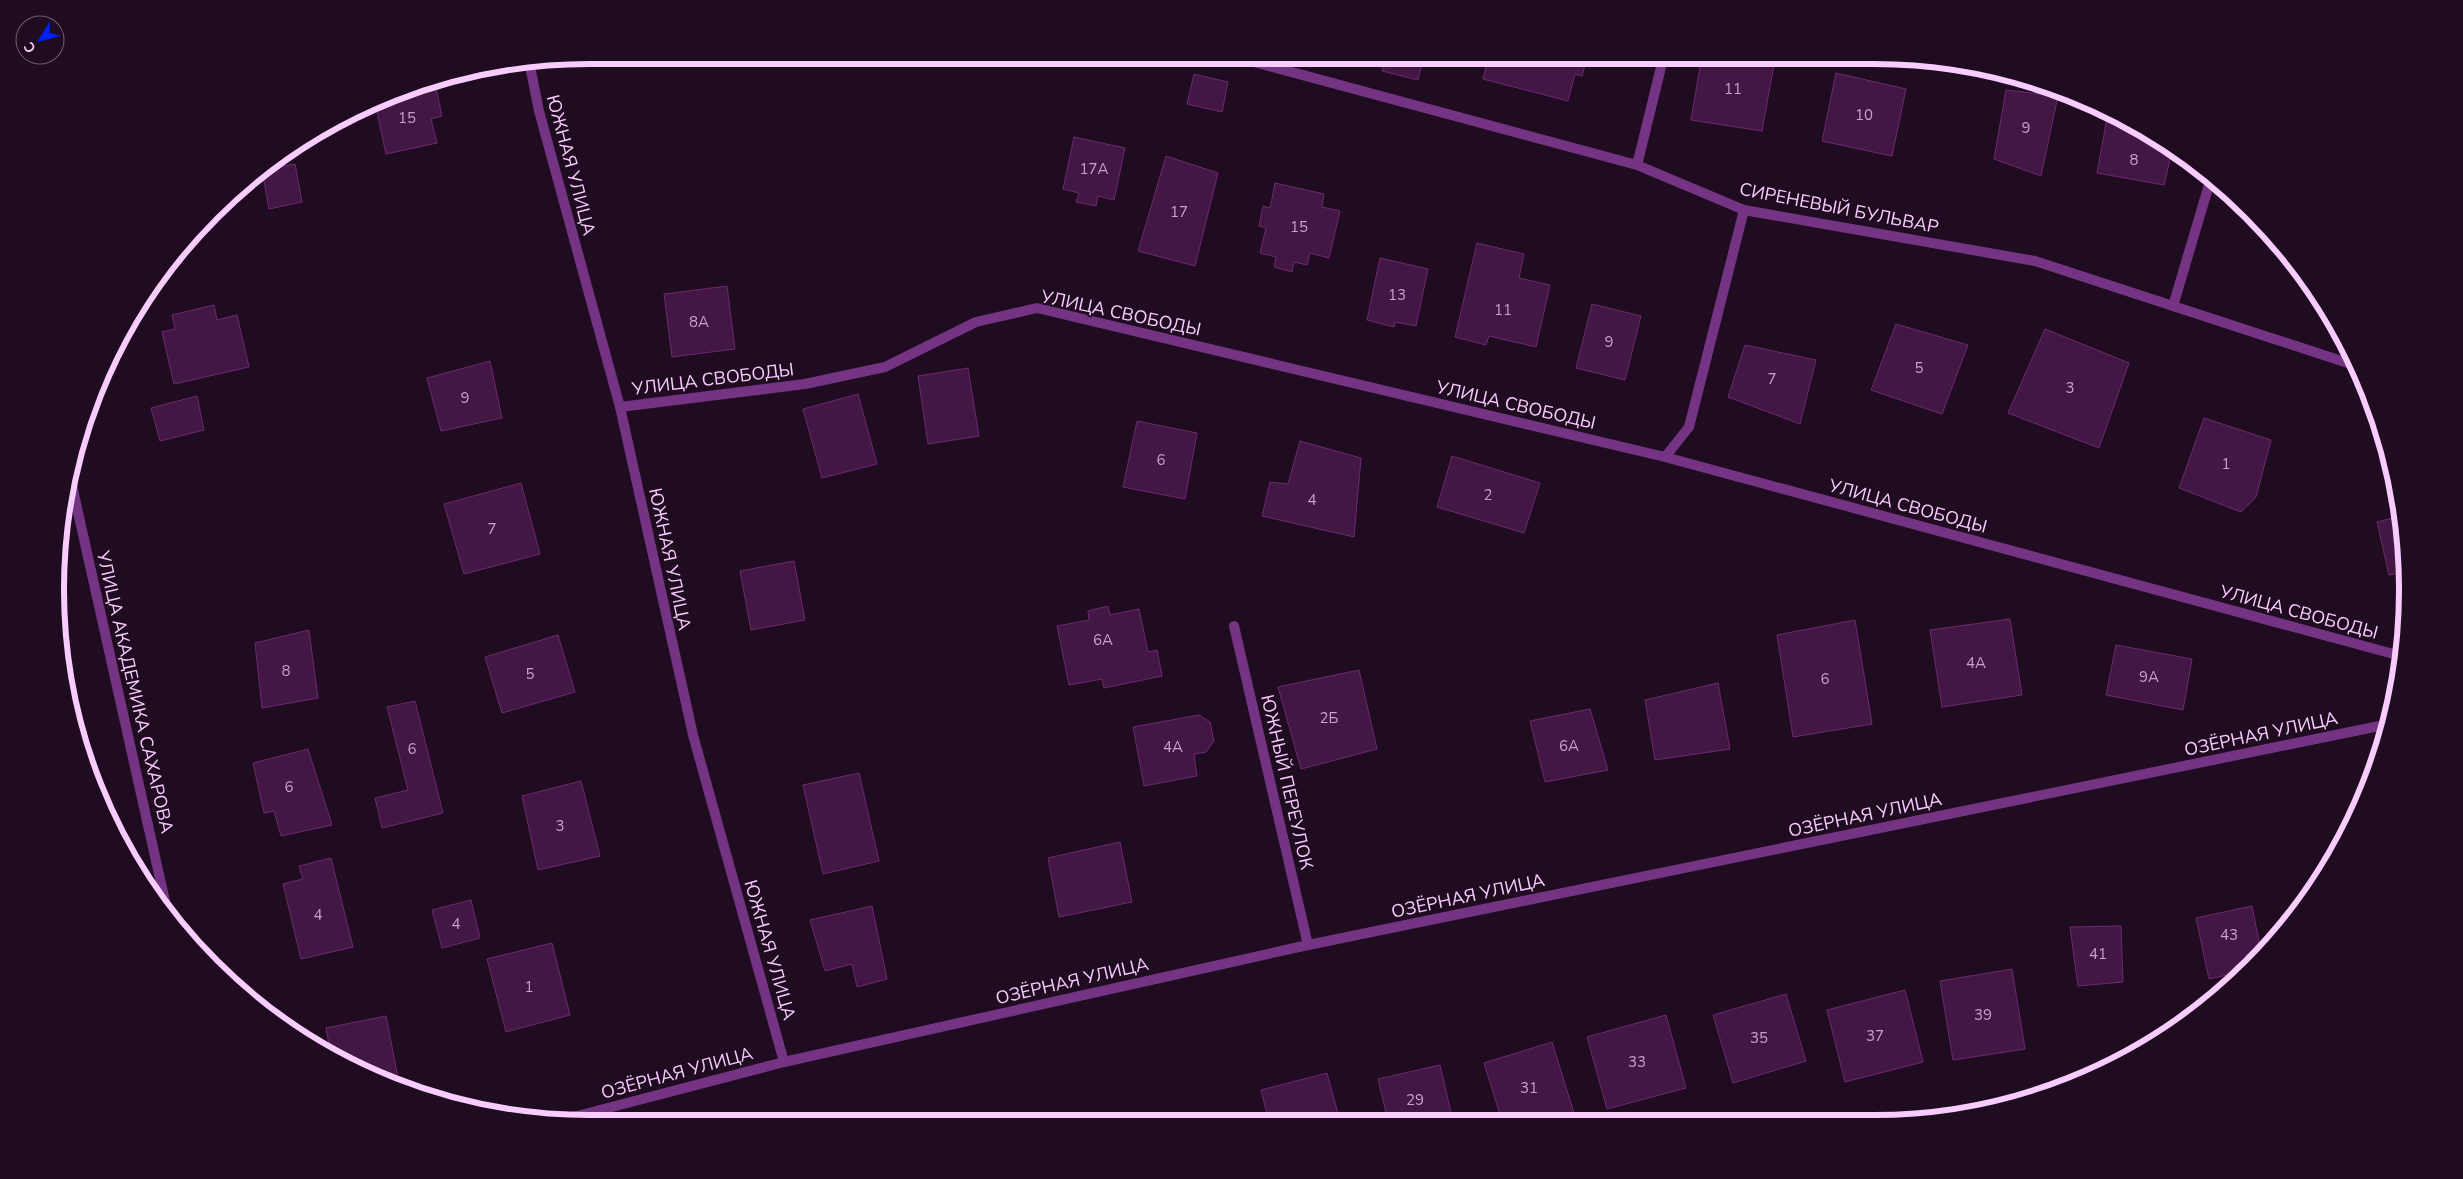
<svg xmlns="http://www.w3.org/2000/svg" width="2463" height="1179" viewBox="0 0 2463 1179" font-family="'Nunito Sans',sans-serif">
	<rect width="100%" height="100%" fill="#200c21"/>
	<!-- building -->
	<g fill="#421743" stroke="#6f2871">
		<polygon points="1386,55 1424,55 1418,80 1382,71"/>
		<polygon points="1489,55 1580,55 1578,60 1586,62 1582,76 1575,74 1568,101 1483,79"/>
		<polygon points="1702,55 1775,59 1762,131 1691,120"/>
		<polygon points="1836,73 1906,89 1892,156 1822,141"/>
		<polygon points="1194,74 1228,82 1222,112 1187,104"/>
		<polygon points="434,79 442,116 431,119 437,143 386,154 375,103 417,83"/>
		<polygon points="2006,90 2058,96 2041,176 1994,159"/>
		<polygon points="2108,112 2173,147 2164,185 2097,173"/>
		<polygon points="1074,137 1125,148 1114,200 1098,196 1096,206 1076,202 1079,193 1063,189"/>
		<polygon points="1166,156 1218,173 1195,266 1138,251"/>
		<polygon points="295,164 302,202 269,209 262,170"/>
		<polygon points="1275,183 1324,194 1322,207 1340,211 1329,258 1310,253 1307,265 1294,262 1292,272 1274,267 1276,257 1260,253 1266,228 1259,226 1263,206 1270,208"/>
		<polygon points="1477,243 1524,254 1519,278 1550,285 1536,347 1489,336 1486,345 1455,337"/>
		<polygon points="1380,258 1428,269 1416,326 1395,322 1394,327 1367,320"/>
		<polygon points="727,286 735,349 672,357 664,294"/>
		<polygon points="1592,304 1641,316 1625,380 1576,368"/>
		<polygon points="214,305 217,320 237,315 249,367 174,384 162,332 175,329 172,315"/>
		<polygon points="1896,324 1968,345 1942,414 1871,390"/>
		<polygon points="2045,329 2129,363 2099,448 2008,413"/>
		<polygon points="1745,345 1816,360 1800,424 1728,397"/>
		<polygon points="490,361 502,418 441,431 427,378"/>
		<polygon points="968,368 979,436 928,444 918,376"/>
		<polygon points="858,394 877,464 822,478 803,409"/>
		<polygon points="197,396 204,430 160,441 151,408"/>
		<polygon points="2204,418 2271,440 2256,497 2241,512 2179,488"/>
		<polygon points="1137,421 1197,433 1185,499 1123,487"/>
		<polygon points="1300,441 1361,458 1354,537 1262,516 1270,482 1288,484"/>
		<polygon points="1452,456 1540,483 1524,533 1437,507"/>
		<polygon points="521,483 540,554 464,574 444,504"/>
		<polygon points="2401,516 2406,572 2389,575 2377,522"/>
		<polygon points="794,561 805,620 751,630 740,571"/>
		<polygon points="1108,606 1110,615 1139,609 1148,652 1157,650 1162,676 1104,688 1102,679 1069,685 1057,626 1089,620 1088,611"/>
		<polygon points="2010,619 2022,695 1942,707 1930,630"/>
		<polygon points="1855,620 1872,724 1793,737 1777,635"/>
		<polygon points="309,630 318,698 262,708 255,643"/>
		<polygon points="558,635 575,692 502,713 485,657"/>
		<polygon points="2116,645 2192,659 2183,710 2106,695"/>
		<polygon points="1359,670 1377,749 1301,769 1278,687"/>
		<polygon points="1718,683 1730,749 1655,760 1645,700"/>
		<polygon points="415,701 443,813 382,828 375,798 408,790 387,707"/>
		<polygon points="1590,709 1608,770 1545,782 1530,721"/>
		<polygon points="1199,715 1210,722 1214,741 1206,752 1194,754 1197,776 1144,786 1133,727"/>
		<polygon points="308,749 332,825 281,836 274,811 264,813 253,763"/>
		<polygon points="859,773 879,861 823,874 803,785"/>
		<polygon points="581,781 600,856 538,870 522,796"/>
		<polygon points="1120,842 1132,902 1059,917 1048,858"/>
		<polygon points="331,858 353,947 301,959 283,884 303,879 299,866"/>
		<polygon points="471,900 480,938 442,948 432,910"/>
		<polygon points="872,906 887,979 857,987 852,964 825,971 810,920"/>
		<polygon points="2252,906 2261,951 2240,972 2209,979 2196,918"/>
		<polygon points="2121,926 2123,982 2078,986 2070,927"/>
		<polygon points="552,943 570,1015 506,1032 487,959"/>
		<polygon points="2012,969 2025,1049 1953,1060 1940,981"/>
		<polygon points="1905,990 1923,1062 1845,1082 1827,1010"/>
		<polygon points="1786,994 1806,1061 1733,1083 1713,1015"/>
		<polygon points="1666,1015 1686,1088 1607,1109 1587,1037"/>
		<polygon points="386,1016 400,1088 385,1083 331,1055 326,1028"/>
		<polygon points="1552,1042 1574,1113 1550,1121 1502,1121 1484,1063"/>
		<polygon points="1440,1065 1453,1121 1388,1121 1378,1079"/>
		<polygon points="1327,1073 1340,1121 1269,1122 1261,1090"/>
	</g>
	<g fill="none" stroke-linecap="round" stroke-linejoin="round">
		<!-- service -->
		<polyline stroke="#743483" stroke-width="10" points="2173,306 2211,178"/>
		<!-- minor -->
		<g stroke="#743483" stroke-width="10">
			<polyline points="1228,55 1637,165 1744,210 2035,261 2357,366"/>
			<polyline points="529,61 539,111 620,407 693,735 784,1062"/>
			<polyline points="1637,165 1664,55"/>
			<polyline points="620,407 805,384 885,367 976,322 1037,308 1665,457 2401,656"/>
			<polyline points="1665,457 1689,427 1744,210"/>
			<polyline points="69,472 169,919"/>
			<polyline points="1234,626 1308,945"/>
			<polyline points="558,1121 784,1062 1308,945 2389,724"/>
		</g>
	</g>
	<g text-anchor="middle" dominant-baseline="central" stroke-width="4" stroke-linejoin="round" paint-order="stroke">
		<!-- number labels -->
		<g font-size="15" fill="#cb9fd0">
			<text x="1733" y="89">11</text>
			<text x="1864" y="115">10</text>
			<text x="407" y="118">15</text>
			<text x="2026" y="128">9</text>
			<text x="2134" y="160">8</text>
			<text x="1094" y="169">17А</text>
			<text x="1179" y="212">17</text>
			<text x="1299" y="227">15</text>
			<text x="1397" y="295">13</text>
			<text x="1503" y="310">11</text>
			<text x="699" y="322">8А</text>
			<text x="1609" y="342">9</text>
			<text x="1919" y="368">5</text>
			<text x="1772" y="379">7</text>
			<text x="2070" y="388">3</text>
			<text x="465" y="398">9</text>
			<text x="1161" y="460">6</text>
			<text x="2226" y="464">1</text>
			<text x="1488" y="495">2</text>
			<text x="1312" y="500">4</text>
			<text x="492" y="529">7</text>
			<text x="1103" y="640">6А</text>
			<text x="1976" y="663">4А</text>
			<text x="286" y="671">8</text>
			<text x="530" y="674">5</text>
			<text x="2149" y="677">9А</text>
			<text x="1825" y="679">6</text>
			<text x="1329" y="718">2Б</text>
			<text x="1569" y="746">6А</text>
			<text x="1173" y="747">4А</text>
			<text x="412" y="749">6</text>
			<text x="289" y="787">6</text>
			<text x="560" y="826">3</text>
			<text x="318" y="915">4</text>
			<text x="456" y="924">4</text>
			<text x="2229" y="935">43</text>
			<text x="2098" y="954">41</text>
			<text x="529" y="987">1</text>
			<text x="1983" y="1015">39</text>
			<text x="1875" y="1036">37</text>
			<text x="1759" y="1038">35</text>
			<text x="1637" y="1062">33</text>
			<text x="1529" y="1088">31</text>
			<text x="1415" y="1100">29</text>
		</g>
		<!-- street labels -->
		<g font-size="18" fill="#f9ccff" stroke="#200c21">
			<text transform="translate(571 165) rotate(75)">ЮЖНАЯ УЛИЦА</text>
			<text transform="translate(1839 208) rotate(11)">СИРЕНЕВЫЙ БУЛЬВАР</text>
			<text transform="translate(1121 313) rotate(12)">УЛИЦА СВОБОДЫ</text>
			<text transform="translate(713 379) rotate(-7)">УЛИЦА СВОБОДЫ</text>
			<text transform="translate(1516 405) rotate(13)">УЛИЦА СВОБОДЫ</text>
			<text transform="translate(1908 506) rotate(15)">УЛИЦА СВОБОДЫ</text>
			<text transform="translate(670 559) rotate(78)">ЮЖНАЯ УЛИЦА</text>
			<text transform="translate(2299 612) rotate(15)">УЛИЦА СВОБОДЫ</text>
			<text transform="translate(135 692) rotate(77)">УЛИЦА АКАДЕМИКА САХАРОВА</text>
			<text transform="translate(2261 734) rotate(-12)">ОЗЁРНАЯ УЛИЦА</text>
			<text transform="translate(1287 782) rotate(77)">ЮЖНЫЙ ПЕРЕУЛОК</text>
			<text transform="translate(1865 815) rotate(-12)">ОЗЁРНАЯ УЛИЦА</text>
			<text transform="translate(1468 896) rotate(-12)">ОЗЁРНАЯ УЛИЦА</text>
			<text transform="translate(770 950) rotate(74)">ЮЖНАЯ УЛИЦА</text>
			<text transform="translate(1072 981) rotate(-13)">ОЗЁРНАЯ УЛИЦА</text>
			<text transform="translate(677 1073) rotate(-15)">ОЗЁРНАЯ УЛИЦА</text>
		</g>
	</g>
	<!-- crop -->
	<path d="M0 0H2463V1179H0ZM589 64H1874A525 525 0 0 1 2399 589V590A525 525 0 0 1 1874 1115H589A525 525 0 0 1 64 590V589A525 525 0 0 1 589 64Z" fill="#200c21" fill-rule="evenodd"/>
	<path fill="none" stroke="#f9ccff" stroke-width="6" d="M589 64H1874A525 525 0 0 1 2399 589V590A525 525 0 0 1 1874 1115H589A525 525 0 0 1 64 590V589A525 525 0 0 1 589 64Z"/>
	<!-- north arrow -->
	<g transform="translate(40 40) rotate(233)"><circle r="24" fill="#200c21" stroke="#77597a"/>
	<path d="M0-4L9 19L0 12L-9 19Z" fill="#001ff7"/>
	<text y="-8" font-size="14" font-weight="bold" text-anchor="middle" fill="#f9ccff">С</text>
	</g>
</svg>
